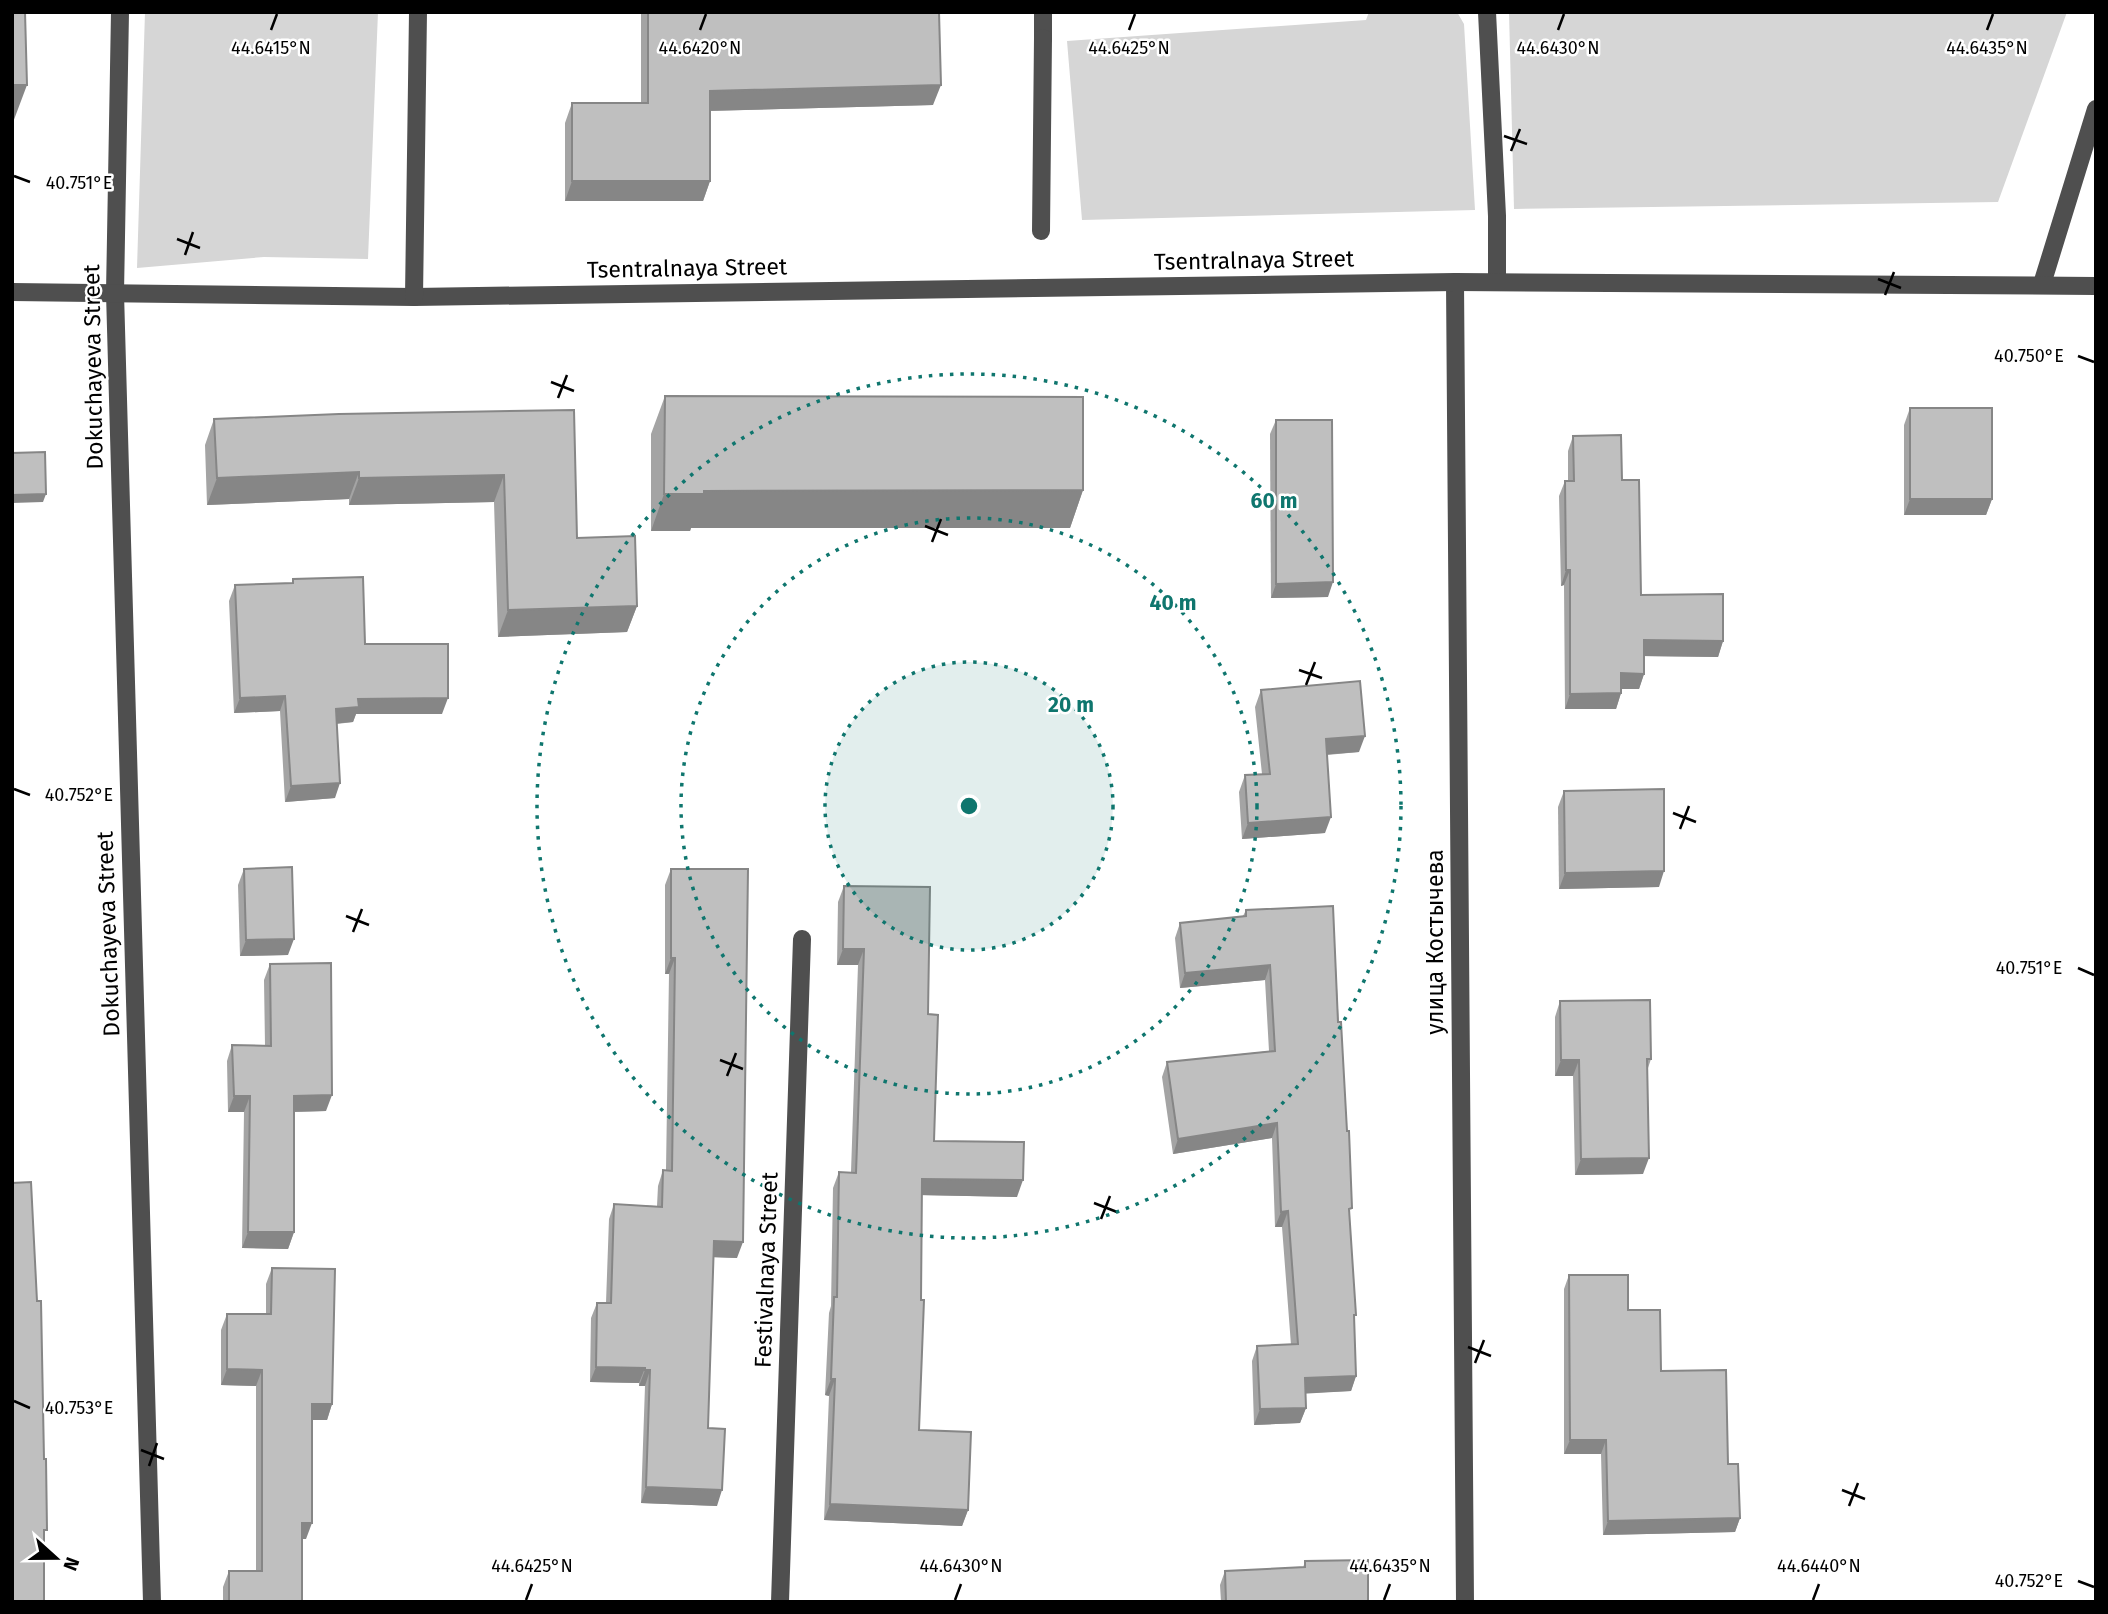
<svg xmlns="http://www.w3.org/2000/svg" width="2108" height="1614" viewBox="0 0 2108 1614" font-family="'Fira Sans',sans-serif">
	<rect width="100%" height="100%" fill="#fff"/>
	<!-- green -->
	<g fill="#d6d6d6">
		<polygon points="145,12 378,12 368,259 264,257 137,268"/>
		<polygon points="1369,12 1457,12 1464,24 1475,210 1082,220 1067,41 1366,20"/>
		<polygon points="1509,12 2067,12 1998,202 1514,209"/>
	</g>
	<g fill="none" stroke-linecap="round" stroke-linejoin="round">
		<!-- minor -->
		<g stroke="#4f4f4f" stroke-width="18">
			<polyline points="120,12 115,293 152,1602"/>
			<polyline points="1043,12 1043,39"/>
			<polyline points="1487,12 1497,216 1497,282"/>
			<polyline points="1041,231 1043,38"/>
			<polyline points="1455,282 1465,1602"/>
			<polyline points="2042,284 2096,109"/>
			<polyline points="12,292 414,297 1455,282 2096,286"/>
			<polyline points="414,297 418,12"/>
			<polyline points="780,1602 802,939"/>
		</g>
	</g>
	<!-- wall -->
	<g fill="#a4a4a4">
		<polygon points="641,12 939,12 933,105 710,111 710,181 703,201 565,201 565,123 572,103 641,103"/>
		<polygon points="665,396 1083,490 1070,528 691,528 690,531 651,531 651,434"/>
		<polygon points="1910,408 1992,499 1986,515 1904,515 1904,425"/>
		<polygon points="574,410 577,538 637,606 627,632 498,637 494,502 349,505 349,499 207,505 205,445 214,419"/>
		<polygon points="1276,420 1328,597 1271,598 1270,434"/>
		<polygon points="1573,436 1622,480 1641,595 1723,641 1718,657 1644,656 1644,674 1639,689 1621,689 1621,693 1616,709 1565,709 1564,585 1561,586 1559,496 1565,481 1568,481 1568,451"/>
		<polygon points="293,579 442,714 356,714 353,722 337,724 335,798 285,802 280,711 234,713 229,601 235,585 292,583"/>
		<polygon points="1261,690 1359,752 1327,755 1325,833 1242,839 1239,792 1245,775 1262,774 1255,707"/>
		<polygon points="1564,791 1659,887 1559,889 1558,807"/>
		<polygon points="244,869 288,955 240,956 238,885"/>
		<polygon points="671,869 737,1258 713,1257 708,1428 717,1506 641,1503 645,1386 639,1386 639,1383 590,1382 591,1318 597,1303 606,1303 609,1219 614,1204 657,1206 658,1186 663,1170 666,1170 669,974 665,974 665,885"/>
		<polygon points="844,886 928,1014 934,1141 1017,1197 922,1195 919,1430 968,1510 962,1526 824,1520 829,1396 825,1395 829,1313 831,1306 833,1188 839,1172 851,1172 858,965 837,965 838,902"/>
		<polygon points="1333,906 1356,1376 1351,1391 1305,1393 1306,1408 1300,1423 1254,1425 1252,1361 1257,1346 1291,1345 1282,1227 1275,1227 1272,1138 1173,1154 1162,1077 1167,1062 1269,1051 1265,980 1180,988 1175,938 1180,923 1243,916 1246,910"/>
		<polygon points="270,964 326,1111 294,1112 294,1232 288,1249 242,1248 244,1112 228,1112 227,1061 232,1045 265,1045 264,980"/>
		<polygon points="1560,1001 1651,1059 1648,1068 1643,1174 1575,1175 1573,1076 1555,1076 1555,1017"/>
		<polygon points="272,1268 332,1404 327,1420 312,1420 306,1539 302,1539 302,1602 223,1602 223,1587 229,1571 256,1571 256,1386 221,1385 221,1330 227,1314 266,1314 266,1284"/>
		<polygon points="1569,1275 1628,1310 1661,1371 1728,1464 1740,1518 1735,1532 1603,1535 1601,1454 1564,1454 1564,1289"/>
		<polygon points="1305,1561 1368,1602 1221,1602 1220,1585 1225,1571 1303,1568"/>
	</g>
	<!-- shaded-wall -->
	<g fill="#868686">
		<polygon points="12,85 27,85 12,125"/>
		<polygon points="941,85 933,105 703,111 710,91"/>
		<polygon points="572,181 710,181 703,201 565,201"/>
		<polygon points="359,472 349,499 207,505 217,478"/>
		<polygon points="504,475 494,502 349,505 359,478"/>
		<polygon points="1083,490 1070,528 691,528 690,531 651,531 664,494 704,491"/>
		<polygon points="46,494 43,502 12,503 12,495"/>
		<polygon points="1910,499 1992,499 1986,515 1904,515"/>
		<polygon points="1566,570 1570,570 1564,585 1561,586"/>
		<polygon points="1333,582 1328,597 1271,598 1276,584"/>
		<polygon points="637,606 627,632 498,637 508,610"/>
		<polygon points="1644,640 1723,641 1718,657 1639,656"/>
		<polygon points="1621,673 1644,674 1639,689 1616,689"/>
		<polygon points="1621,693 1616,709 1565,709 1570,694"/>
		<polygon points="285,696 280,711 234,713 240,698"/>
		<polygon points="448,698 442,714 356,714 353,722 330,724 336,709 358,699"/>
		<polygon points="1365,736 1359,752 1320,755 1326,739"/>
		<polygon points="340,783 335,798 285,802 291,786"/>
		<polygon points="1331,817 1325,833 1242,839 1248,823"/>
		<polygon points="1664,871 1659,887 1559,889 1565,873"/>
		<polygon points="294,939 288,955 240,956 246,940"/>
		<polygon points="843,949 864,949 858,965 837,965"/>
		<polygon points="671,958 675,958 669,974 665,974"/>
		<polygon points="1270,965 1265,980 1180,988 1185,973"/>
		<polygon points="1561,1060 1579,1060 1573,1076 1555,1076"/>
		<polygon points="332,1095 326,1111 288,1112 294,1096"/>
		<polygon points="234,1096 250,1096 244,1112 228,1112"/>
		<polygon points="1277,1123 1272,1138 1173,1154 1178,1139"/>
		<polygon points="1649,1158 1643,1174 1575,1175 1581,1159"/>
		<polygon points="922,1179 1023,1180 1017,1197 916,1195"/>
		<polygon points="1288,1211 1282,1227 1275,1227 1281,1212"/>
		<polygon points="248,1232 294,1232 288,1249 242,1248"/>
		<polygon points="714,1241 743,1242 737,1258 708,1257"/>
		<polygon points="596,1367 645,1368 639,1383 590,1382"/>
		<polygon points="227,1369 262,1370 256,1386 221,1385"/>
		<polygon points="645,1370 650,1370 645,1386 639,1386"/>
		<polygon points="1356,1376 1351,1391 1299,1394 1305,1378"/>
		<polygon points="831,1379 835,1379 829,1396 825,1395"/>
		<polygon points="312,1404 332,1404 327,1420 306,1420"/>
		<polygon points="1306,1408 1300,1423 1254,1425 1260,1409"/>
		<polygon points="1570,1440 1606,1440 1601,1454 1564,1454"/>
		<polygon points="646,1487 722,1490 717,1506 641,1503"/>
		<polygon points="830,1504 968,1510 962,1526 824,1520"/>
		<polygon points="1740,1518 1735,1532 1603,1535 1608,1521"/>
		<polygon points="302,1523 312,1523 306,1539 296,1539"/>
	</g>
	<!-- building -->
	<g fill="#bfbfbf" stroke="#868686" stroke-width="2">
		<polygon points="12,12 25,12 27,85 12,85"/>
		<polygon points="648,12 939,12 941,85 710,91 710,181 572,181 572,103 648,103"/>
		<polygon points="665,396 1083,397 1083,490 704,491 704,494 664,494"/>
		<rect x="1910" y="408" width="82" height="91"/>
		<polygon points="574,410 577,538 635,536 637,606 508,610 504,475 359,478 359,472 217,478 214,419 339,414"/>
		<polygon points="1276,420 1332,420 1333,582 1276,584"/>
		<polygon points="1621,435 1622,480 1639,480 1641,595 1723,594 1723,641 1644,640 1644,674 1621,673 1621,693 1570,694 1570,570 1566,570 1565,481 1574,481 1573,436"/>
		<polygon points="45,452 46,494 12,495 12,453"/>
		<polygon points="363,577 365,644 448,644 448,698 358,699 359,707 336,709 340,783 291,786 285,696 240,698 235,585 293,583 293,579"/>
		<polygon points="1360,681 1365,736 1326,739 1331,817 1248,823 1245,775 1270,774 1261,690"/>
		<polygon points="1664,789 1664,871 1565,873 1564,791"/>
		<polygon points="292,867 294,939 246,940 244,869"/>
		<polygon points="671,869 748,869 743,1242 714,1241 708,1428 725,1429 722,1490 646,1487 650,1370 645,1370 645,1368 596,1367 597,1303 611,1303 614,1204 662,1207 663,1170 672,1171 675,958 671,958"/>
		<polygon points="844,886 930,887 928,1014 938,1015 934,1141 1024,1142 1023,1180 922,1179 921,1300 924,1300 919,1430 971,1432 968,1510 830,1504 835,1379 831,1379 834,1297 837,1297 839,1172 856,1173 864,949 843,949"/>
		<polygon points="1333,906 1338,1022 1341,1022 1347,1131 1349,1131 1352,1208 1349,1209 1356,1315 1354,1315 1356,1376 1305,1378 1306,1408 1260,1409 1257,1346 1298,1344 1288,1211 1281,1212 1277,1123 1178,1139 1167,1062 1275,1051 1270,965 1185,973 1180,923 1246,916 1246,910"/>
		<polygon points="331,963 332,1095 294,1096 294,1232 248,1232 250,1096 234,1096 232,1045 271,1046 270,964"/>
		<polygon points="1650,1000 1651,1059 1647,1059 1649,1158 1581,1159 1579,1060 1561,1060 1560,1001"/>
		<polygon points="31,1182 37,1301 41,1301 44,1459 46,1459 47,1530 44,1530 44,1602 12,1602 12,1183"/>
		<polygon points="272,1268 335,1269 332,1404 312,1404 312,1523 302,1523 302,1602 229,1602 229,1571 262,1571 262,1370 227,1369 227,1314 271,1314"/>
		<polygon points="1569,1275 1628,1275 1628,1310 1660,1310 1661,1371 1726,1370 1728,1464 1738,1464 1740,1518 1608,1521 1606,1440 1570,1440"/>
		<polygon points="1368,1560 1368,1602 1226,1602 1225,1571 1305,1567 1305,1561"/>
	</g>
	<!-- ticks -->
	<path fill="none" stroke="#000" stroke-width="2.5" d="M271,30L277,14M700,30L706,14M1129,30L1135,14M1558,30L1564,14M1987,30L1993,14M1504,136L1527,144M1511,151L1520,129M14,176L30,182M177,239L200,248M185,255L193,232M1878,279L1901,288M1885,295L1894,272M2078,356L2094,362M551,382L574,391M558,398L567,375M925,526L948,535M932,542L941,519M1299,670L1322,678M1306,685L1315,662M14,789L30,795M1673,813L1696,822M1680,829L1689,806M346,916L369,925M353,932L362,909M2078,968L2094,975M720,1060L743,1069M727,1076L736,1053M1094,1203L1117,1212M1101,1219L1110,1196M1468,1347L1491,1356M1475,1363L1484,1340M14,1401L30,1408M141,1450L164,1459M149,1466L157,1443M1842,1490L1865,1499M1849,1506L1858,1483M2078,1581L2094,1587M526,1600L532,1584M955,1600L961,1584M1384,1600L1390,1584M1813,1600L1819,1584"/>
	<!-- distance rings -->
	<circle cx="969" cy="806" r="144" fill="#0f766e" fill-opacity=".12"/>
	<g fill="none" stroke="#0f766e" stroke-width="3.5" stroke-dasharray="3.5 7">
		<circle cx="969" cy="806" r="144"/>
		<circle cx="969" cy="806" r="288"/>
		<circle cx="969" cy="806" r="432"/>
	</g>
	<g text-anchor="middle" dominant-baseline="central" stroke-width="5" stroke-linejoin="round" paint-order="stroke">
		<!-- street labels -->
		<g font-size="23" fill="#000" stroke="#fff">
			<text transform="translate(1254 260) rotate(-1)">Tsentralnaya Street</text>
			<text transform="translate(687 268) rotate(-1)">Tsentralnaya Street</text>
			<text transform="translate(93 367) rotate(-91)">Dokuchayeva Street</text>
			<text transform="translate(108 934) rotate(-92)">Dokuchayeva Street</text>
			<text transform="translate(1435 942) rotate(-90)">улица Костычева</text>
			<text transform="translate(766 1270) rotate(-88)">Festivalnaya Street</text>
		</g>
	</g>
	<g font-size="18" text-anchor="middle" fill="#000" stroke="#fff" stroke-width="5" stroke-linejoin="round" paint-order="stroke">
		<text x="1129" y="54">44.6425°N</text>
		<text x="271" y="54">44.6415°N</text>
		<text x="700" y="54">44.6420°N</text>
		<text x="1558" y="54">44.6430°N</text>
		<text x="1987" y="54">44.6435°N</text>
		<text x="79" y="189">40.751°E</text>
		<text x="2029" y="362">40.750°E</text>
		<text x="79" y="801">40.752°E</text>
		<text x="2029" y="974">40.751°E</text>
		<text x="79" y="1414">40.753°E</text>
		<text x="532" y="1572">44.6425°N</text>
		<text x="961" y="1572">44.6430°N</text>
		<text x="1390" y="1572">44.6435°N</text>
		<text x="1819" y="1572">44.6440°N</text>
		<text x="2029" y="1587">40.752°E</text>
	</g>
	<circle cx="969" cy="806" r="10" fill="#0f766e" stroke="#fff" stroke-width="3.5"/>
	<g font-size="21" text-anchor="middle" font-weight="bold" fill="#0f766e" stroke="#fff" stroke-width="5" stroke-linejoin="round" paint-order="stroke">
		<text x="1274" y="508">60 m</text>
		<text x="1173" y="610">40 m</text>
		<text x="1071" y="712">20 m</text>
	</g>
	<!-- border -->
	<rect width="2108" height="1614" fill="none" stroke="#000000" stroke-width="28"/>
	<!-- north arrow -->
	<g transform="translate(56 1558) rotate(111)" stroke="#ffffff" stroke-width="5" paint-order="stroke">
	<path d="M0-5L12 26L0 18L-12 26Z" fill="#000000"/>
	<text y="-10" font-size="19" font-weight="bold" text-anchor="middle" fill="#000000">N</text>
	</g>
</svg>
